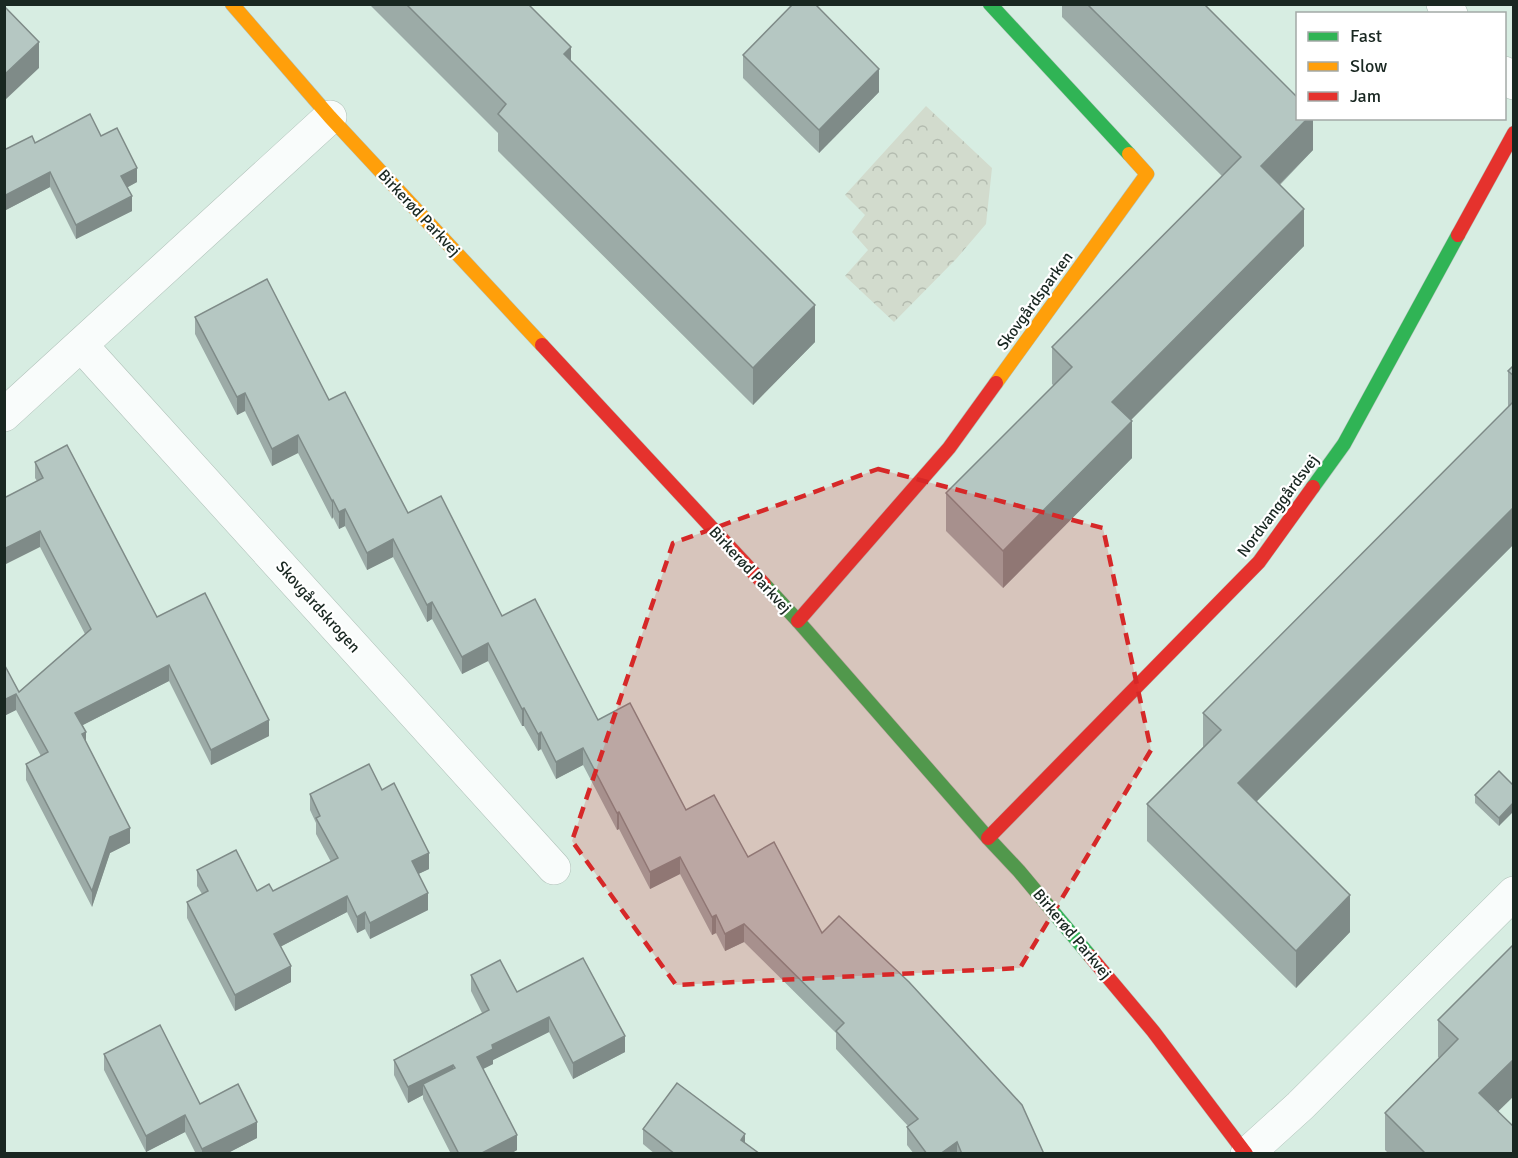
<svg xmlns="http://www.w3.org/2000/svg" width="1518" height="1158" viewBox="0 0 1518 1158" font-family="Signika,sans-serif">
	<defs>
		<pattern id="park-crowns" width="20" height="18" patternUnits="userSpaceOnUse" patternTransform="scale(1.5)"><rect width="20" height="18" fill="#d2dbcd"/><path d="M2 6a3 3 0 1 1 6 0M12 15a3 3 0 1 1 6 0" fill="none" stroke="#b4bcb0"/></pattern>
	</defs>
	<rect width="100%" height="100%" fill="#d7ede2"/>
	<!-- park -->
	<polygon fill="url(#park-crowns)" points="926,106 992,168 986,224 957,258 894,322 845,276 868,250 852,232 865,215 845,195"/>
	<g fill="none" stroke-linecap="round" stroke-linejoin="round">
		<defs>
			<g id="street">
				<polyline points="1443,4 1451,14"/>
				<polyline points="1504,73 1514,83"/>
				<polyline points="81,345 554,868"/>
				<polyline points="4,415 330,117"/>
				<polyline points="1247,1154 1300,1106 1514,893"/>
			</g>
			<g id="fast">
				<polyline points="990,4 1129,154"/>
				<polyline points="1313,487 1344,444 1458,235"/>
				<polyline points="764,584 798,621 988,838 1019,871 1090,956"/>
			</g>
			<g id="slow">
				<polyline points="232,4 330,117 542,345"/>
				<polyline points="996,383 1147,174 1129,154"/>
			</g>
			<g id="jam">
				<polyline points="1458,235 1514,133"/>
				<polyline points="542,345 764,584"/>
				<polyline points="798,621 949,448 996,383"/>
				<polyline points="988,838 1259,562 1313,487"/>
				<polyline points="1090,956 1153,1031 1246,1154"/>
			</g>
		</defs>
		<!-- street casing -->
		<use href="#street" stroke="#afc0b8" stroke-width="34"/>
		<!-- fast casing -->
		<use href="#fast" stroke="#afc0b8" stroke-width="15"/>
		<!-- slow casing -->
		<use href="#slow" stroke="#afc0b8" stroke-width="15"/>
		<!-- jam casing -->
		<use href="#jam" stroke="#afc0b8" stroke-width="15"/>
		<!-- street -->
		<use href="#street" stroke="#f9fcfb" stroke-width="33"/>
		<!-- fast -->
		<use href="#fast" stroke="#30b455" stroke-width="14"/>
		<!-- slow -->
		<use href="#slow" stroke="#ff9f0a" stroke-width="14"/>
		<!-- jam -->
		<use href="#jam" stroke="#e5322d" stroke-width="14"/>
	</g>
	<!-- wall -->
	<g fill="#9caba7">
		<polygon points="369,4 528,4 571,61 815,342 753,405 498,151 498,133"/>
		<polygon points="1062,4 1204,4 1313,118 1313,150 1280,185 1304,246 1131,420 1132,458 1003,588 946,531 946,493 1054,386 1052,384 1052,347 1222,176 1062,17"/>
		<polygon points="743,55 879,92 819,153 743,78"/>
		<polygon points="101,136 137,182 127,187 132,211 76,239 50,187 4,211 4,150 35,143"/>
		<polygon points="195,317 329,400 408,513 598,720 686,810 748,857 822,933 1044,1154 914,1154 907,1145 907,1127 908,1126 836,1049 836,1033 744,942 725,951 716,933 712,935 680,874 650,889 619,829 617,830 583,765 556,779 541,749 538,751 524,726 522,726 488,661 462,674 432,619 427,622 393,557 367,570 345,526 339,529 333,517 332,519 298,453 272,466 245,411 237,415 195,334"/>
		<polygon points="1514,365 1514,544 1256,802 1350,932 1296,988 1147,841 1147,804 1203,747 1203,713 1508,407 1508,371"/>
		<polygon points="35,462 157,617 269,736 211,765 169,681 83,725 86,743 130,843 110,853 92,907 26,780 26,764 41,756 16,710 4,716 4,664 19,692 85,634 40,547 37,481 35,478"/>
		<polygon points="1514,786 1499,826 1475,803 1475,795"/>
		<polygon points="382,790 429,869 418,874 428,910 370,939 365,929 357,933 347,912 280,947 291,982 235,1011 187,918 187,902 202,894 197,886 197,870 257,891 273,891 331,862 316,834 316,823 310,810 310,794"/>
		<polygon points="1514,944 1498,1112 1514,1154 1389,1154 1385,1150 1385,1113 1439,1058 1438,1057 1438,1020"/>
		<polygon points="471,975 517,992 625,1052 573,1079 549,1032 493,1060 493,1064 483,1069 517,1150 510,1154 451,1154 423,1099 423,1095 408,1103 394,1075 394,1060 482,1013 471,991"/>
		<polygon points="104,1054 200,1104 257,1138 226,1154 196,1154 185,1132 146,1152 104,1070"/>
		<polygon points="643,1129 745,1143 760,1154 655,1154 643,1144"/>
	</g>
	<!-- shaded-wall -->
	<g fill="#7f8b88">
		<polygon points="39,42 39,68 4,101 4,75"/>
		<polygon points="571,47 571,84 564,54"/>
		<polygon points="879,69 879,92 819,153 819,130"/>
		<polygon points="1308,118 1313,118 1313,150 1261,203 1261,166"/>
		<polygon points="137,168 137,182 121,191 121,176"/>
		<polygon points="50,172 50,187 4,211 4,196"/>
		<polygon points="132,196 132,211 76,239 76,225"/>
		<polygon points="1304,209 1304,246 1112,439 1112,402"/>
		<polygon points="815,305 815,342 753,405 753,368"/>
		<polygon points="245,393 245,411 237,415 237,397"/>
		<polygon points="1132,421 1132,458 1003,588 1003,551"/>
		<polygon points="298,435 298,453 272,466 272,449"/>
		<polygon points="333,500 333,517 332,519 332,501"/>
		<polygon points="1514,507 1514,544 1238,820 1238,783"/>
		<polygon points="345,509 345,526 339,529 339,512"/>
		<polygon points="40,531 40,547 4,565 4,549"/>
		<polygon points="393,539 393,557 367,570 367,553"/>
		<polygon points="432,602 432,619 427,622 427,605"/>
		<polygon points="488,643 488,661 462,674 462,657"/>
		<polygon points="169,665 169,681 75,729 75,713"/>
		<polygon points="16,694 16,710 4,716 4,700"/>
		<polygon points="524,708 524,726 522,726 522,709"/>
		<polygon points="269,720 269,736 211,765 211,750"/>
		<polygon points="86,732 86,748 82,734"/>
		<polygon points="541,732 541,749 538,751 538,734"/>
		<polygon points="583,748 583,765 556,779 556,762"/>
		<polygon points="1514,802 1514,811 1499,826 1499,818"/>
		<polygon points="619,812 619,829 617,830 617,813"/>
		<polygon points="130,828 130,843 110,853 92,907 92,891 110,837"/>
		<polygon points="429,853 429,869 412,877 412,861"/>
		<polygon points="680,857 680,874 650,889 650,872"/>
		<polygon points="428,893 428,910 370,939 370,923"/>
		<polygon points="1350,895 1350,932 1296,988 1296,951"/>
		<polygon points="347,896 347,912 274,950 274,934"/>
		<polygon points="365,912 365,929 357,933 357,917"/>
		<polygon points="716,915 716,933 712,935 712,917"/>
		<polygon points="744,924 744,942 725,951 725,934"/>
		<polygon points="291,966 291,982 235,1011 235,995"/>
		<polygon points="549,1017 549,1032 493,1060 493,1064 477,1072 477,1057 492,1045"/>
		<polygon points="625,1036 625,1052 573,1079 573,1063"/>
		<polygon points="1514,1059 1514,1096 1479,1130 1479,1093"/>
		<polygon points="453,1065 453,1080 423,1084 423,1095 408,1103 408,1087"/>
		<polygon points="185,1115 185,1132 146,1152 146,1136"/>
		<polygon points="257,1122 257,1138 226,1154 202,1154 202,1149"/>
		<polygon points="745,1134 745,1149 741,1140"/>
		<polygon points="517,1135 517,1150 510,1154 480,1154"/>
		<polygon points="957,1142 957,1154 940,1154"/>
	</g>
	<!-- building -->
	<g fill="#b5c7c2" stroke="#7f8b88" stroke-width="1.5">
		<polygon points="406,4 528,4 571,47 564,54 815,305 753,368 498,114 506,104"/>
		<polygon points="793,4 815,4 879,69 819,130 743,55"/>
		<polygon points="1087,4 1204,4 1298,98 1298,118 1308,118 1261,166 1304,209 1112,402 1132,421 1003,551 946,493 1072,367 1052,347 1241,157"/>
		<polygon points="4,6 39,42 4,75"/>
		<polygon points="90,114 101,136 117,128 137,168 121,176 132,196 76,225 50,172 4,196 4,150 32,136 35,143"/>
		<polygon points="267,279 329,400 345,392 408,513 441,496 502,616 535,599 598,720 630,703 686,810 714,795 748,857 774,842 822,933 839,916 909,982 1022,1105 1044,1154 962,1154 957,1142 940,1154 927,1154 907,1127 918,1119 836,1031 844,1023 744,924 725,934 716,915 712,917 680,857 650,872 619,812 617,813 583,748 556,762 541,732 538,734 524,708 522,709 488,643 462,657 432,602 427,605 393,539 367,553 345,509 339,512 333,500 332,501 298,435 272,449 245,393 237,397 195,317"/>
		<polygon points="1514,365 1514,376 1508,371"/>
		<polygon points="1514,401 1514,507 1238,783 1350,895 1296,951 1147,804 1221,730 1203,713"/>
		<polygon points="67,445 157,617 205,593 269,720 211,750 169,665 75,713 86,732 82,734 130,828 110,837 92,891 26,764 48,752 16,694 4,700 4,664 19,692 91,629 40,531 4,549 4,498 43,478 35,462"/>
		<polygon points="369,764 382,790 394,783 429,853 412,861 428,893 370,923 365,912 357,917 347,896 274,934 291,966 235,995 187,902 208,891 197,870 236,850 257,891 269,884 273,891 338,858 316,818 320,816 310,794"/>
		<polygon points="1499,771 1514,786 1514,802 1499,818 1475,795"/>
		<polygon points="1514,944 1514,1059 1479,1093 1514,1127 1514,1154 1426,1154 1385,1113 1458,1039 1438,1020"/>
		<polygon points="583,958 625,1036 573,1063 549,1017 492,1045 493,1049 477,1057 517,1135 480,1154 459,1154 423,1084 455,1068 453,1065 408,1087 394,1060 489,1010 471,975 500,960 517,992"/>
		<polygon points="160,1025 200,1104 238,1084 257,1122 202,1149 185,1115 146,1136 104,1054"/>
		<polygon points="677,1083 745,1134 741,1140 760,1154 675,1154 643,1129"/>
	</g>
	<!-- marked area -->
	<path fill="#d62828" fill-opacity="0.2" stroke="#d62828" stroke-width="4.5" stroke-dasharray="12 8" stroke-linejoin="round" d="M878,469L1103,528L1151,750L1020,968L676,985L572,841L673,543Z"/>
	<g text-anchor="middle" dominant-baseline="central" stroke-width="4.5" stroke-linejoin="round" paint-order="stroke">
		<!-- street labels -->
		<g font-size="16" fill="#192721" stroke="#fff">
			<text transform="translate(419 213) rotate(47)">Birkerød Parkvej</text>
			<text transform="translate(1035 301) rotate(-54)">Skovgårdsparken</text>
			<text transform="translate(1278 506) rotate(-53)">Nordvanggårdsvej</text>
			<text transform="translate(750 570) rotate(47)">Birkerød Parkvej</text>
			<text transform="translate(318 607) rotate(48)">Skovgårdskrogen</text>
			<text transform="translate(1072 934) rotate(50)">Birkerød Parkvej</text>
		</g>
	</g>
	<!-- border -->
	<rect width="1518" height="1158" fill="none" stroke="#192721" stroke-width="12"/>
	<!-- legend -->
	<rect x="1296" y="12" width="210" height="108" fill="#ffffff" stroke="#a3a9a6" stroke-width="1.5"/>
	<rect x="1308" y="32" width="30" height="9" fill="#30b455" stroke="#a3a9a6" stroke-width="1.5"/>
	<text x="1350" y="42" font-size="18" fill="#192721">Fast</text>
	<rect x="1308" y="62" width="30" height="9" fill="#ff9f0a" stroke="#a3a9a6" stroke-width="1.5"/>
	<text x="1350" y="72" font-size="18" fill="#192721">Slow</text>
	<rect x="1308" y="92" width="30" height="9" fill="#e5322d" stroke="#a3a9a6" stroke-width="1.5"/>
	<text x="1350" y="102" font-size="18" fill="#192721">Jam</text>
</svg>
